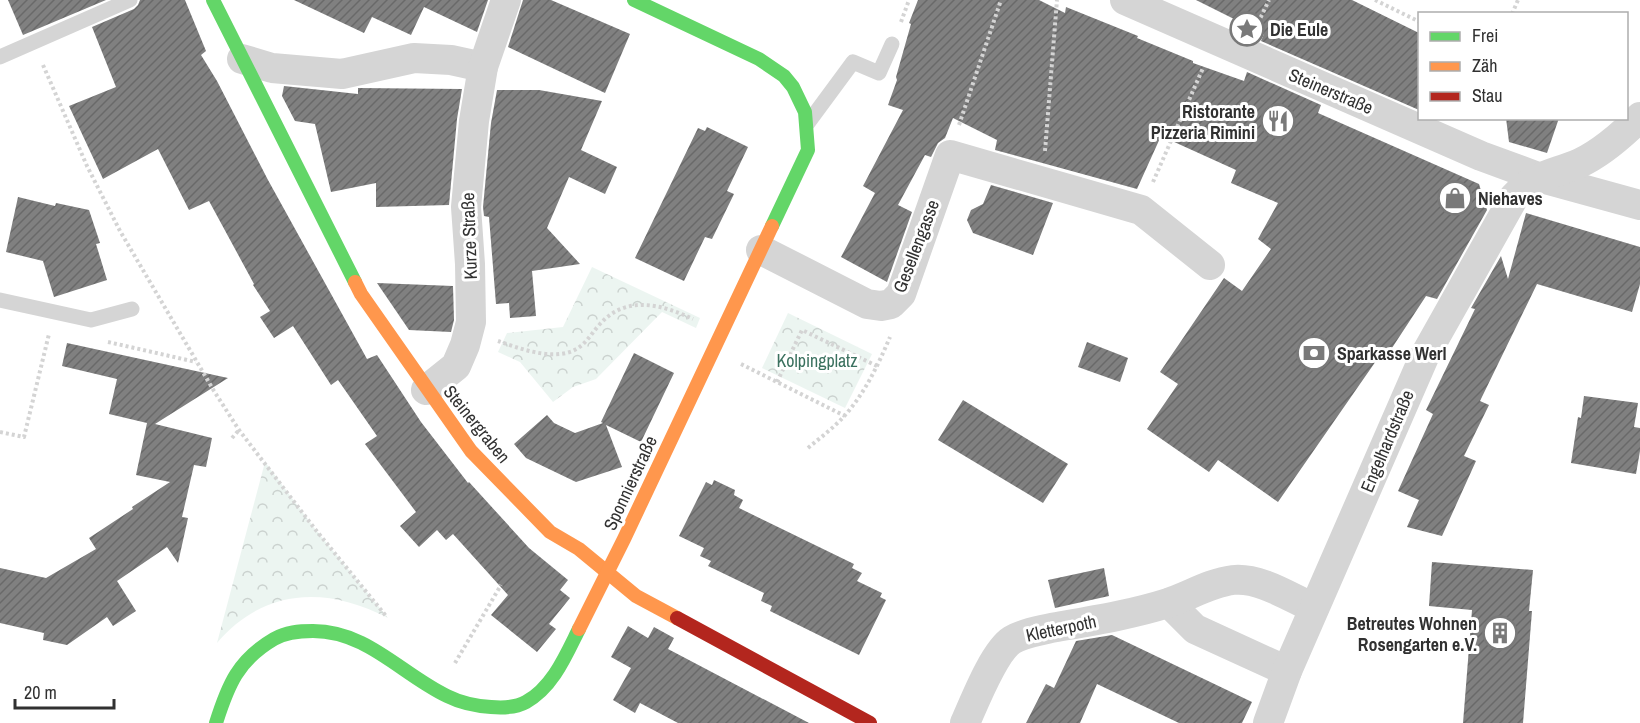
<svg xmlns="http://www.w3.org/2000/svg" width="1640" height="723" viewBox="0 0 1640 723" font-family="'Archivo Narrow',sans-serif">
	<defs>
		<pattern id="park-crowns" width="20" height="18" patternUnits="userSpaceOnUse" patternTransform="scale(1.5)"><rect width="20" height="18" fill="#ecf5f1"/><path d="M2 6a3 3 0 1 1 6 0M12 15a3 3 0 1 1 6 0" fill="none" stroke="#cbd2cf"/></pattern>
		<pattern id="building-hatch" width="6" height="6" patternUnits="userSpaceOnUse" patternTransform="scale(1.5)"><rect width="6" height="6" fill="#808080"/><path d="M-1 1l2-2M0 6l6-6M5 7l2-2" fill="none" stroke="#696969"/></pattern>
	</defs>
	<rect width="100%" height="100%" fill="#fff"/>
	<!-- park -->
	<g fill="url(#park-crowns)">
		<polygon points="592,267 700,318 696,328 662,312 596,379 573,387 553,402 520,362 498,352 507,333 563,327"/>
		<polygon points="788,313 872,354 845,408 762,368"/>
		<path d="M265,462L315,529L388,618C326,586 264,588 217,643Z"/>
	</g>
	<!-- building -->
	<g fill="url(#building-hatch)">
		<polygon points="8,0 106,0 23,35"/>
		<polygon points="140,0 185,0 206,51 201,55 217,81 268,180 367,359 377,355 421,422 468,483 469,482 529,548 568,580 560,590 570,598 549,624 556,629 537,652 491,615 508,595 453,534 446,540 437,530 419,547 400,526 416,512 365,444 377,436 338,380 331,385 293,326 274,338 260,317 270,311 253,285 254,284 209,201 189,210 158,149 103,179 69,106 116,87 92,27 134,9 138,5"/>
		<polygon points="294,0 488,0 477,32 424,7 411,35 372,17 364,33"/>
		<polygon points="523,0 551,0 630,34 605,93 508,47"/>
		<polygon points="918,0 1039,0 1065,13 1066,7 1138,36 1137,38 1193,61 1193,63 1244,81 1247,72 1321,105 1318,113 1479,184 1487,210 1437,299 1426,296 1390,351 1385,348 1278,502 1218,460 1209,472 1147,429 1178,384 1160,372 1224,278 1242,291 1271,249 1258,239 1278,203 1231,183 1236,170 1161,136 1137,189 995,150 997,140 953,118 945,138 938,143 931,157 925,155 898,205 912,212 887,282 841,257 875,193 863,186 903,110 888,105 897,80 896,77 911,24 909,23"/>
		<polygon points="1196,0 1352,0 1419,33 1419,110 1261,41 1264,34"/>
		<polygon points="284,86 358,94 358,88 462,89 457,119 449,205 376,207 376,183 331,192 315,124 295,121 282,96"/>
		<polygon points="497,90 539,90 602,101 581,150 617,167 605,194 569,177 547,228 580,264 532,271 536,316 510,318 509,303 496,304 489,217 484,216 483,207 491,123"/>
		<polygon points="1506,118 1559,118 1547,153 1509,142"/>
		<polygon points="707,127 748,147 727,191 734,194 712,239 705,237 684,281 635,258 698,128 705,131"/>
		<polygon points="991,185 1053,203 1033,255 973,233 967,220 971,210 983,204"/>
		<polygon points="18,197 55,206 56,203 89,210 100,243 96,244 107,280 54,297 43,261 6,252"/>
		<polygon points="1526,213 1640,247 1640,284 1632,312 1537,284 1480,401 1489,405 1464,456 1476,461 1442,536 1407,527 1419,500 1398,491 1433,414 1426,410 1475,309 1471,308 1501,256 1508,279"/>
		<polygon points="377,283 453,286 454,320 451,332 409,330"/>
		<polygon points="1087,342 1128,358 1120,382 1078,367"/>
		<polygon points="67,343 228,378 155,424 212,438 206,467 194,465 182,517 188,518 178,563 167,547 117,581 136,611 113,626 107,617 67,645 43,640 44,633 0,623 0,568 46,578 96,549 89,538 133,509 132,507 170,482 136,475 147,423 109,414 117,379 62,366"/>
		<polygon points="634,353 674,373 641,442 606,425 622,467 576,482 526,458 514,444 547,415 554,423 575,433 603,423 601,422"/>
		<polygon points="1584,396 1638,403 1634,427 1640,428 1640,451 1636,474 1571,463 1578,417 1581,418"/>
		<polygon points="963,400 1068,464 1043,503 938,440"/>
		<polygon points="714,480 735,490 734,495 743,500 739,508 854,564 852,568 862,573 857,581 882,593 880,597 886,600 859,655 770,611 772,606 761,601 764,593 708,566 711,561 700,556 704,548 679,536 706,482 712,485"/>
		<polygon points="1432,562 1533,570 1529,611 1532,611 1523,723 1463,723 1472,610 1429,606"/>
		<polygon points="1104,568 1109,596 1055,608 1048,580"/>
		<polygon points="628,626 648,638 654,627 674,638 668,649 809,723 678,723 640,703 635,713 613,700 631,668 611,657"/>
		<polygon points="1112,635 1252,702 1242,723 1179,723 1097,684 1080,723 1026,723 1046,684 1054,688 1076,641"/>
	</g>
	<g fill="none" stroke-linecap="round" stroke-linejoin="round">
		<!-- path -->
		<g stroke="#d4d4d4" stroke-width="4" stroke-dasharray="3 3" stroke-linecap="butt">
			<polyline points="1375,0 1420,22"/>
			<polyline points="1512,14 1518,0"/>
			<polyline points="901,22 909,0"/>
			<polyline points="1258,23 1269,0"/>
			<polyline points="43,65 87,166 120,231 214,391 239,430 315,529 386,616"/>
			<polyline points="959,125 1001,0"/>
			<polyline points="1045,151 1057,0"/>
			<polyline points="1153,182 1203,68"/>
			<path d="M498,341C518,348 545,358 566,353C584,349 589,336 600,324C626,295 661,304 693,319"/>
			<polyline points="108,342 196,362"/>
			<polyline points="741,364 845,416"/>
			<polyline points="777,382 802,330 877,366"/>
			<polyline points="0,432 24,437 49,334"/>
			<polyline points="232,438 239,430"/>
			<path d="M808,448C821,437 835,427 846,414C866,391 878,365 890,337"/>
			<polyline points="455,663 501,585"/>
		</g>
		<!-- lane -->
		<g stroke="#d5d5d5" stroke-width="15">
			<polyline points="0,57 130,0"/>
			<polyline points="808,123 853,62 879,73 892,44"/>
			<polyline points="0,300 91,320 132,309"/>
		</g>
		<!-- street -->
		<g stroke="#d5d5d5" stroke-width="30">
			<polyline points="1125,0 1481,156 1538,177 1640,205"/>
			<polyline points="242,59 272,68 342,74 414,58 451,60 483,67"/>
			<polyline points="761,250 867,304 881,306 891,304 901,294 950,155 1141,210 1210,265"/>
			<polyline points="426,390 456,366 465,345 471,322 470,264 466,207 474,121 483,67 506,0"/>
			<polyline points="1169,603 1195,629 1287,671"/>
			<path d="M965,723C974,703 994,651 1012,640C1023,633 1039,631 1051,628C1091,621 1130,615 1168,603C1189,596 1210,583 1233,580C1260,577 1291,598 1314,608"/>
			<path d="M1268,723L1287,671L1424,357L1514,197C1536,174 1552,175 1580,163C1603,152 1622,135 1640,117"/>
		</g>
		<!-- fast -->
		<g stroke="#63d668" stroke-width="14">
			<polyline points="213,0 355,282"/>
			<polyline points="634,0 759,59 784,76 793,87 805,112 808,150 772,226"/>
			<path d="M216,723C228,685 238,660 274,639C286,632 299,631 313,631C367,631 401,674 447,696C461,703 475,706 491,707C502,708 515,708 526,702C553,687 566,655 579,629"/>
		</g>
		<!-- slow -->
		<g stroke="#ff974d" stroke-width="14">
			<polyline points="355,282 361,294 471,451 550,532 579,549 636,596 677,618"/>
			<polyline points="579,629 624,539 772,226"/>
		</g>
		<!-- jam -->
		<polyline stroke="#b3261e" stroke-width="14" points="677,618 870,723"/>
	</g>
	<!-- icons -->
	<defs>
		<symbol id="sight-ring" viewBox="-11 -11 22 22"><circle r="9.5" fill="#fff" stroke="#797979" stroke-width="1.5"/><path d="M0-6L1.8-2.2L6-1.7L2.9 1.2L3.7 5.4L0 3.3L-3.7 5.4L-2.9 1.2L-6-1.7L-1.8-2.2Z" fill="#797979"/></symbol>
		<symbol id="restaurant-ring" viewBox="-11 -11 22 22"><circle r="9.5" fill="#fff" stroke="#797979" stroke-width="1.5"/><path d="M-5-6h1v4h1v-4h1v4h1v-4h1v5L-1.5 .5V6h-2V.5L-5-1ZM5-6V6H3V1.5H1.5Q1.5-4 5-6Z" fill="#797979"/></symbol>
		<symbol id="shop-ring" viewBox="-11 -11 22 22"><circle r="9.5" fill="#fff" stroke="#797979" stroke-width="1.5"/><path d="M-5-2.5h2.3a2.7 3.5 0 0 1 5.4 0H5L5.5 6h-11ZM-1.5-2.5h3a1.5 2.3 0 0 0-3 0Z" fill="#797979"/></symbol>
		<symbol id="bank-ring" viewBox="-11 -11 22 22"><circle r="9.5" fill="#fff" stroke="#797979" stroke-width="1.5"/><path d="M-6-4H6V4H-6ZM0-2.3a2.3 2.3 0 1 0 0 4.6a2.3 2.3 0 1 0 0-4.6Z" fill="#797979"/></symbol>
		<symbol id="building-ring" viewBox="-11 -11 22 22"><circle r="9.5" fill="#fff" stroke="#797979" stroke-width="1.5"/><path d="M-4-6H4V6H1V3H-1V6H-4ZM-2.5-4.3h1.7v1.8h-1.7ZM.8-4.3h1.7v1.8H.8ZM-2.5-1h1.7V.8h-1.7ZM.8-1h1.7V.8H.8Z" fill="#797979"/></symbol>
	</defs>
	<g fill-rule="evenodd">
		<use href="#sight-ring" x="1228" y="10" width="38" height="38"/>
		<use href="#restaurant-ring" x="1259" y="102" width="38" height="38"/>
		<use href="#shop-ring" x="1436" y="179" width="38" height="38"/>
		<use href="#bank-ring" x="1295" y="334" width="38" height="38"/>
		<use href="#building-ring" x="1481" y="614" width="38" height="38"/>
	</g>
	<g text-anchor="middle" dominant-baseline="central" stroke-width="6" stroke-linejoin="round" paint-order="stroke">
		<!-- poi labels -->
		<g font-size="18" font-weight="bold" fill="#313131" stroke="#fff" text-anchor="start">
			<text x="1270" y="29">Die Eule</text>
			<text x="1255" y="111" text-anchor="end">Ristorante<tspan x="1255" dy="21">Pizzeria Rimini</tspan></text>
			<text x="1478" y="198">Niehaves</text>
			<text x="1337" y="353">Sparkasse Werl</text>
			<text x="1477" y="623" text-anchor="end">Betreutes Wohnen<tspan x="1477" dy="21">Rosengarten e.V.</tspan></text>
		</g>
		<!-- street labels -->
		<g font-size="18" fill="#313131" stroke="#fff">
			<text transform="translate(1331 91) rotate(23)">Steinerstraße</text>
			<text transform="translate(469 236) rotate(-92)">Kurze Straße</text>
			<text transform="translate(916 246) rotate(-69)">Gesellengasse</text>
			<text transform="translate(477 424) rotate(51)">Steinergraben</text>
			<text transform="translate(1387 441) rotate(-67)">Engelhardstraße</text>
			<text transform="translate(630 483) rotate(-65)">Sponnierstraße</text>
			<text transform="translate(1061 628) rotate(-12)">Kletterpoth</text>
		</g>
		<!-- park labels -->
		<g font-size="18" fill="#3b715f" stroke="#fff">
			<text x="817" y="360">Kolpingplatz</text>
		</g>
	</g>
	<!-- legend -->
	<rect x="1418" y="12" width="210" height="108" fill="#ffffff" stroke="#adadad" stroke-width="1.5"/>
	<rect x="1430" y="32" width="30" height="9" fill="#63d668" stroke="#adadad" stroke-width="1.5"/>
	<text x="1472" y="42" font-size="18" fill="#313131">Frei</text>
	<rect x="1430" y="62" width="30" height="9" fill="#ff974d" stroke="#adadad" stroke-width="1.5"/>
	<text x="1472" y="72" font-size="18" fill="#313131">Zäh</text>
	<rect x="1430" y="92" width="30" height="9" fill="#b3261e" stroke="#adadad" stroke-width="1.5"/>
	<text x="1472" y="102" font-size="18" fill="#313131">Stau</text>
	<!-- scale -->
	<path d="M15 699v9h99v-9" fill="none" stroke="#313131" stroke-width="3"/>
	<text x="24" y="699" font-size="18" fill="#313131" stroke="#ffffff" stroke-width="4.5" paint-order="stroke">20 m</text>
</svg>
